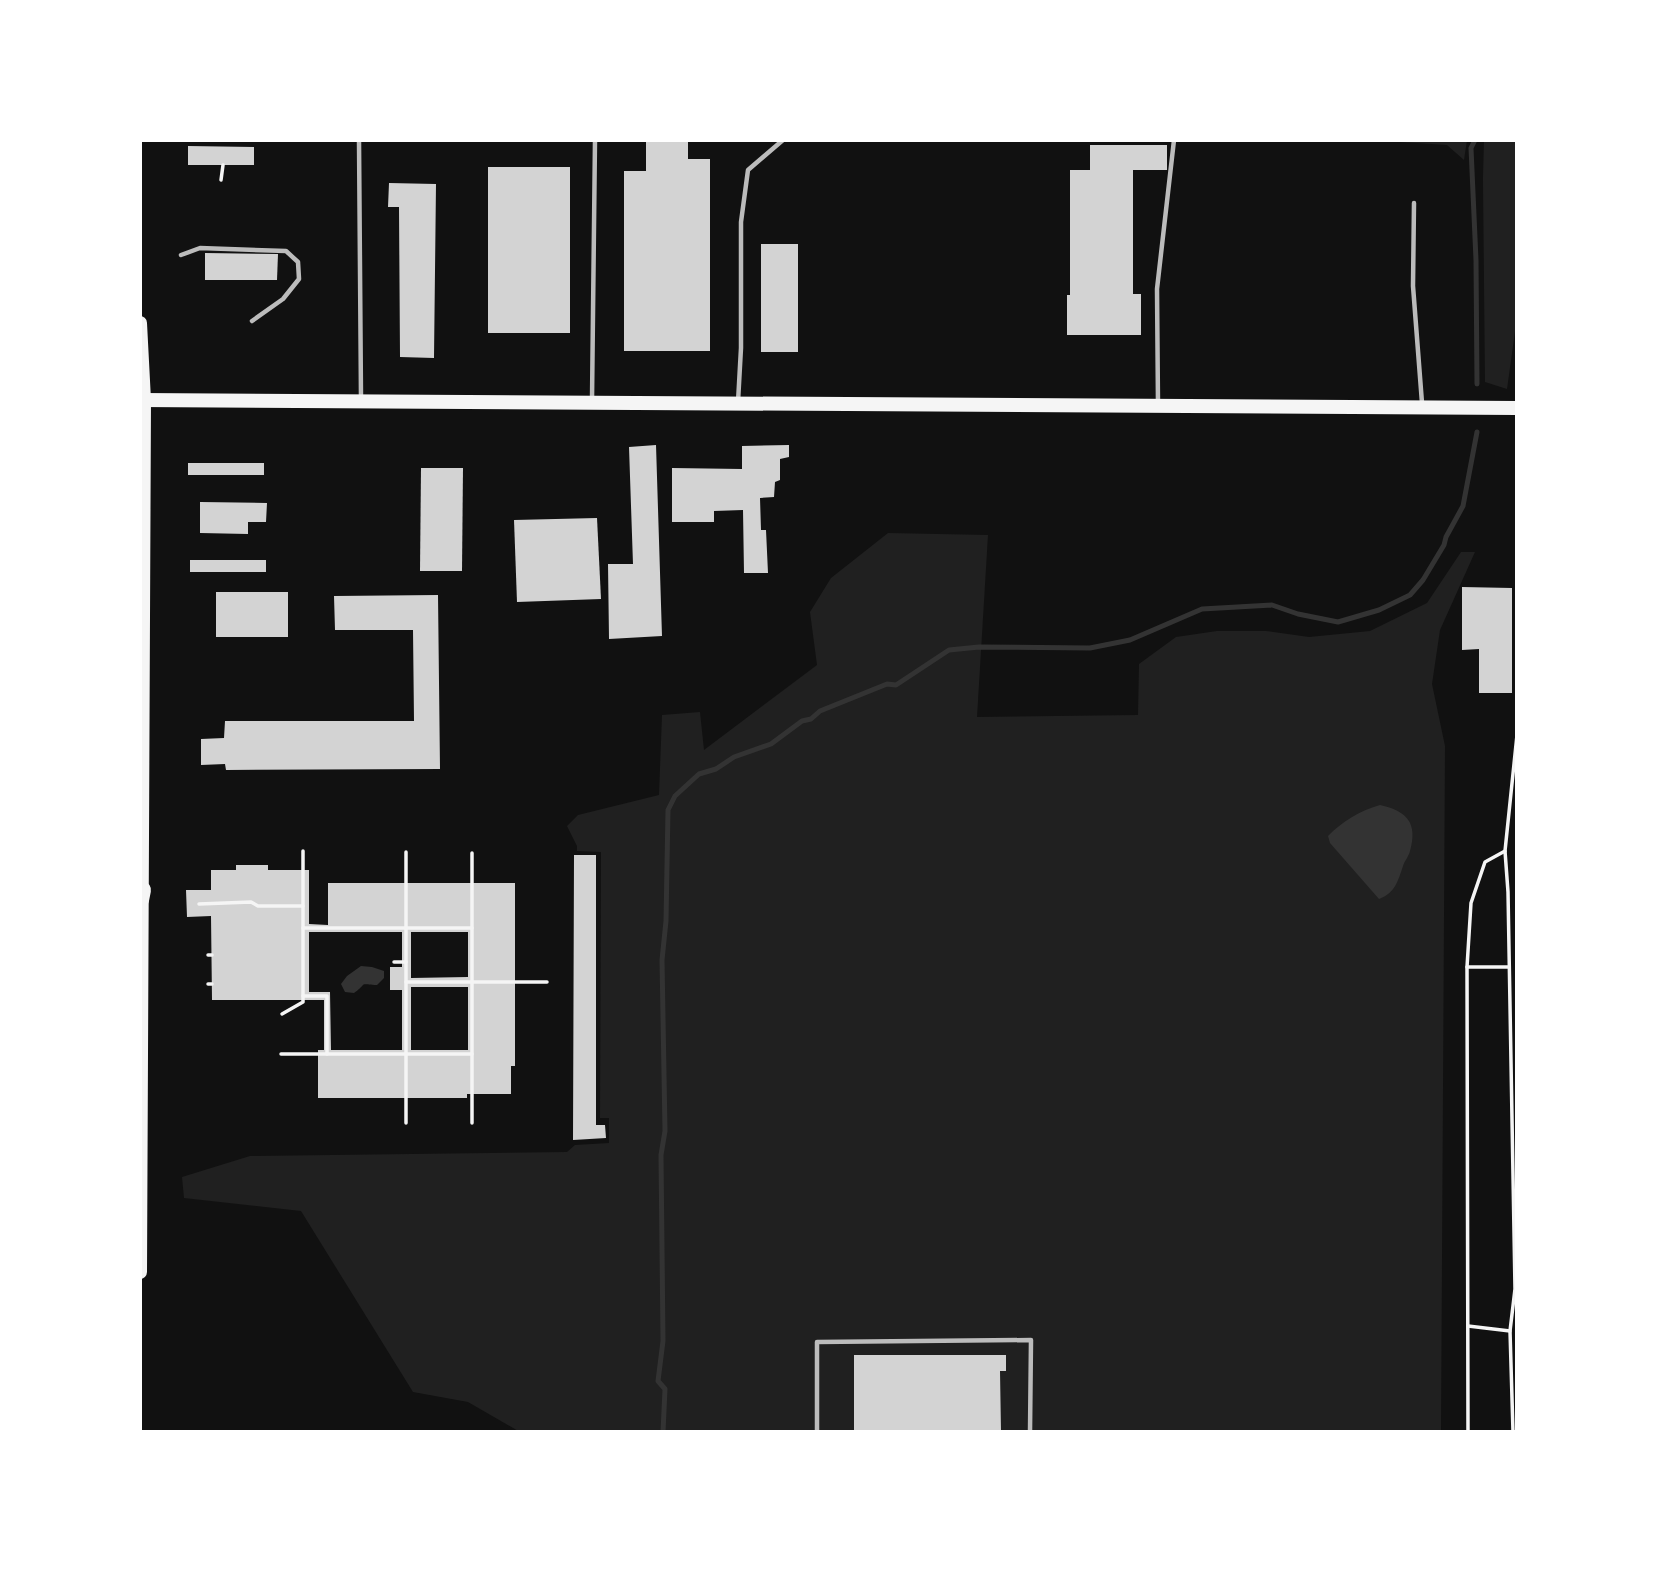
<svg xmlns="http://www.w3.org/2000/svg" width="1657" height="1572" viewBox="0 0 1657 1572" font-family="Rubik,sans-serif">
	<rect width="100%" height="100%" fill="#111"/>
	<!-- green -->
	<g fill="#202020">
		<polygon points="1369,140 1467,140 1464,160 1447,145"/>
		<polygon points="1484,140 1517,140 1517,317 1507,389 1485,382 1483,178"/>
		<polygon points="888,533 988,535 977,717 1138,715 1139,664 1176,637 1217,631 1266,631 1309,637 1370,631 1427,603 1461,552 1475,552 1440,630 1432,684 1445,746 1441,1432 520,1432 468,1402 413,1392 301,1211 184,1198 182,1177 250,1156 567,1152 575,1145 609,1143 609,1118 600,1118 601,852 577,851 577,846 567,826 578,815 659,795 662,715 700,712 704,750 817,665 810,612 831,578"/>
	</g>
	<!-- water -->
	<g fill="#333">
		<path d="M1380,805C1407,811 1418,823 1410,851C1409,856 1405,860 1403,866C1398,881 1395,893 1379,899L1330,843L1328,836C1343,821 1359,811 1380,805Z"/>
		<path d="M361,966L372,967L384,971V978L377,985C357,984 369,982 354,993L345,992L341,984L347,976Z"/>
	</g>
	<g fill="none" stroke-linecap="round" stroke-linejoin="round">
		<!-- stream -->
		<g stroke="#333" stroke-width="5">
			<polyline points="1475,140 1471,148 1476,260 1477,384"/>
			<polyline points="663,1432 665,1389 658,1381 663,1341 661,1155 665,1131 662,960 666,921 668,810 675,796 699,774 716,769 734,757 771,744 802,721 811,719 820,711 887,684 896,685 949,650 979,647 1090,648 1130,640 1202,609 1272,605 1298,614 1338,622 1379,610 1410,595 1423,580 1444,545 1446,537 1463,506 1477,432"/>
		</g>
	</g>
	<!-- building -->
	<g fill="#d3d3d3" fill-rule="evenodd">
		<polygon points="646,140 688,140 688,159 710,159 710,351 624,351 624,171 646,171"/>
		<polygon points="1090,145 1167,145 1167,170 1133,170 1133,294 1141,294 1141,335 1067,335 1067,295 1070,295 1070,170 1090,170"/>
		<polygon points="188,146 254,147 254,165 188,165"/>
		<rect x="488" y="167" width="82" height="166"/>
		<polygon points="389,183 436,184 434,358 400,357 399,207 388,207"/>
		<rect x="761" y="244" width="37" height="108"/>
		<polygon points="205,253 278,254 277,280 205,280"/>
		<polygon points="656,445 662,636 609,639 608,564 633,564 629,447"/>
		<polygon points="789,445 789,457 780,459 780,480 775,482 774,497 760,498 761,530 766,530 768,573 744,573 743,510 714,511 714,522 672,522 672,468 742,469 742,446"/>
		<rect x="188" y="463" width="76" height="12"/>
		<polygon points="421,468 463,468 462,571 420,571"/>
		<polygon points="200,502 267,503 266,522 248,522 248,534 200,533"/>
		<polygon points="597,518 601,599 517,602 514,520"/>
		<rect x="190" y="560" width="76" height="12"/>
		<polygon points="1462,587 1512,588 1512,693 1479,693 1479,649 1462,650"/>
		<rect x="216" y="592" width="72" height="45"/>
		<polygon points="438,595 440,769 226,770 225,764 201,765 201,739 224,738 225,721 414,721 413,630 335,630 334,596"/>
		<polygon points="574,855 596,855 596,1125 605,1125 606,1138 573,1140"/>
		<path d="M236,865H268V870H309V924L328,925V883H515V1066H511V1094H467V1098H318V1050H324V1000H212L211,916L187,917L186,890H211V870H236ZM309,932H402V967H390V990H402V1050H331L330,992H309ZM411,932H468V977L411,978ZM411,987H468V1050H411Z"/>
		<polygon points="854,1355 1006,1355 1006,1371 1000,1371 1001,1432 854,1432"/>
	</g>
	<g fill="none" stroke-linecap="round" stroke-linejoin="round">
		<!-- path -->
		<g stroke="#f5f5f5" stroke-width="3.5">
			<polyline points="221,180 223,165"/>
			<polyline points="406,852 406,1123"/>
			<polyline points="472,853 472,1123"/>
			<polyline points="199,904 251,902 258,906 303,906"/>
			<polyline points="303,928 472,928"/>
			<polyline points="208,955 212,955"/>
			<polyline points="394,962 406,962"/>
			<polyline points="1467,967 1509,967"/>
			<polyline points="406,982 547,982"/>
			<polyline points="208,984 212,984"/>
			<polyline points="303,996 327,996 327,1054"/>
			<polyline points="282,1014 303,1002 303,851"/>
			<polyline points="281,1054 472,1054"/>
			<polyline points="1468,1326 1510,1331"/>
			<polyline points="1468,1432 1467,967 1471,903 1485,862 1505,851"/>
			<polyline points="1513,1432 1510,1331 1515,1289 1508,892 1505,851 1517,735"/>
		</g>
		<!-- service -->
		<g stroke="#bcbcbc" stroke-width="4.5">
			<polyline points="359,140 361,398"/>
			<polyline points="1414,203 1413,286 1422,403"/>
			<polyline points="181,255 200,248 286,251 298,262 299,279 283,299 252,321"/>
			<polyline points="592,400 595,140"/>
			<polyline points="738,402 741,348 741,222 748,170 783,140"/>
			<polyline points="1158,405 1157,289 1174,140"/>
			<polyline points="817,1432 817,1342 1031,1340 1030,1432"/>
		</g>
		<!-- secondary -->
		<g stroke="#f5f5f5" stroke-width="14">
			<polyline points="140,323 144,400 140,1272"/>
			<polyline points="140,400 1517,408"/>
		</g>
		<!-- motorway -->
		<polyline stroke="#f5f5f5" stroke-width="18" points="140,900 142,890"/>
	</g>
	<!-- border -->
	<rect width="1657" height="1572" fill="none" stroke="#ffffff" stroke-width="284"/>
</svg>
